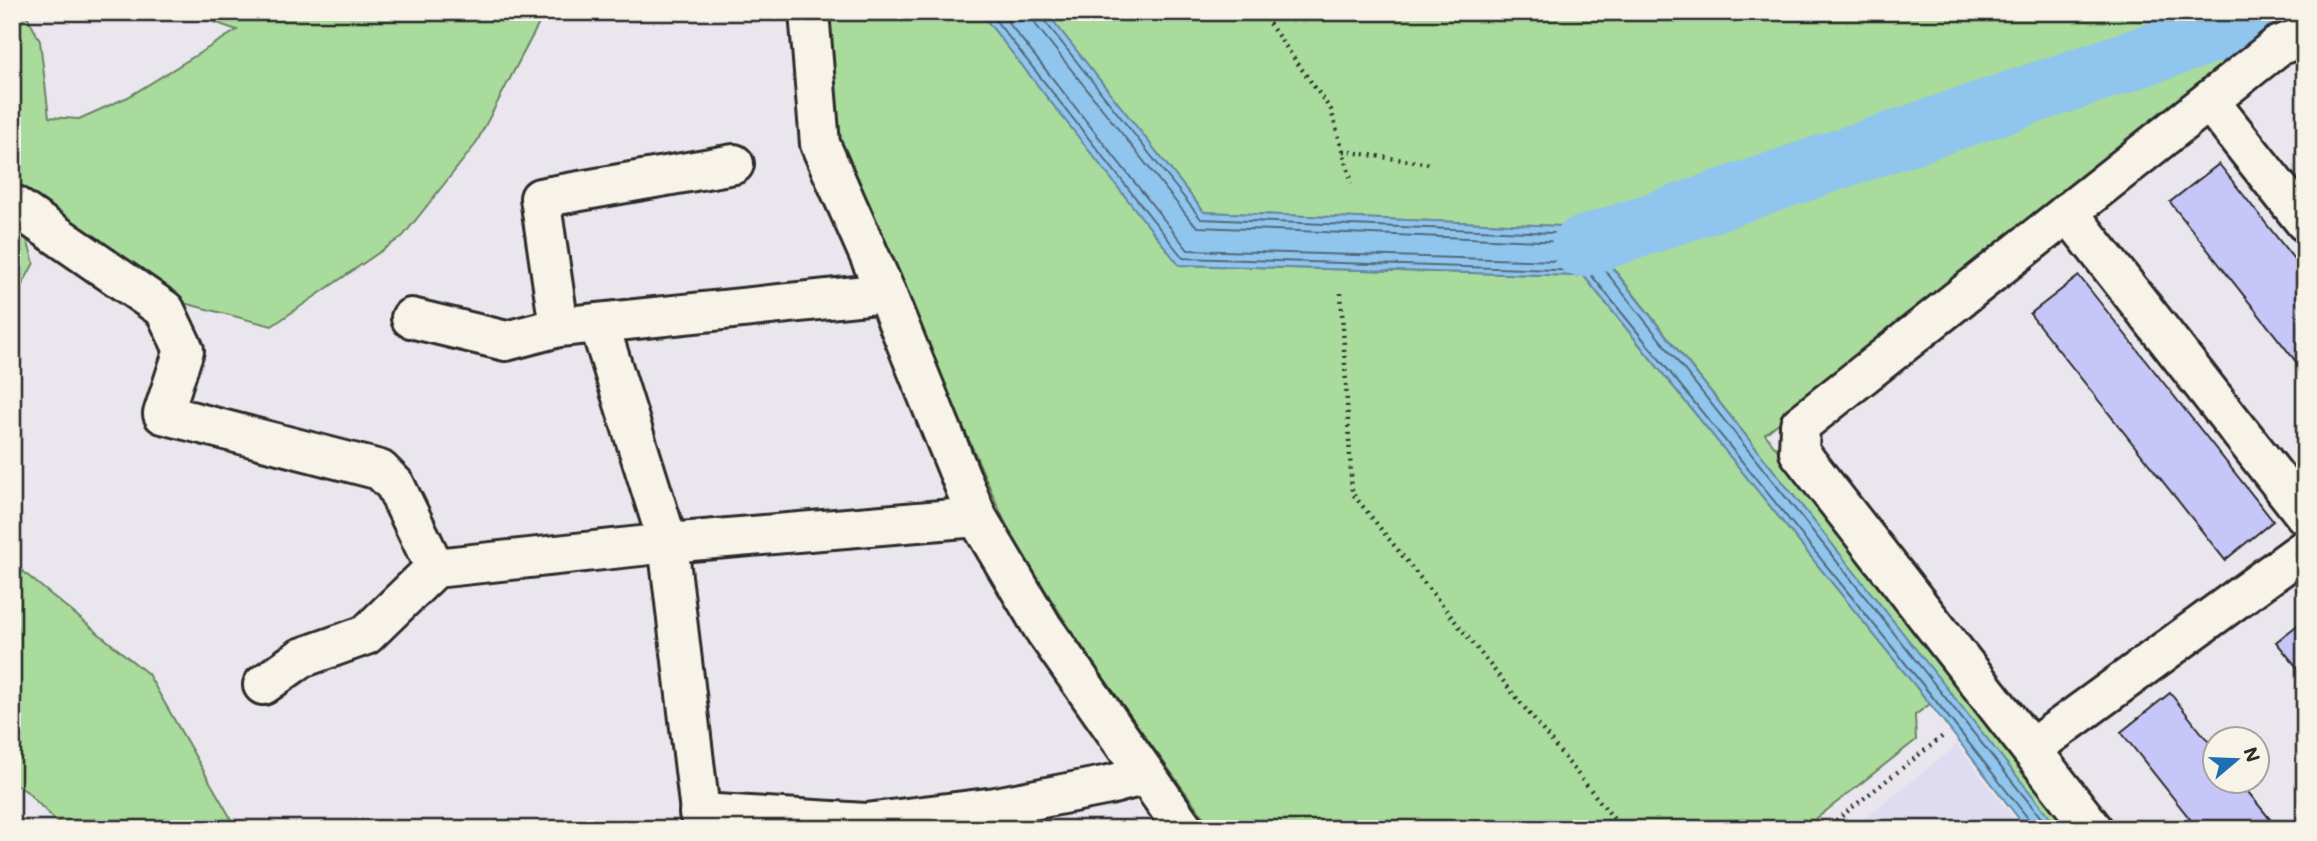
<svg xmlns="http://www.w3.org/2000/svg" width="2317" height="841" viewBox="0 0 2317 841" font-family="Mali,sans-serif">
	<rect width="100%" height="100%" fill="#e9e6ed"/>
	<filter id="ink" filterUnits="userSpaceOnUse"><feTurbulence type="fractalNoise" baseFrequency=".0143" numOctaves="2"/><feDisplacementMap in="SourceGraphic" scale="14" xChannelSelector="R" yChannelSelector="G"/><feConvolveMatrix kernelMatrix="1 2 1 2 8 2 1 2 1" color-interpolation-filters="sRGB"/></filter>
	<g filter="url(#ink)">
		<!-- built -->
		<polygon fill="#dfdcf1" points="1957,745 2022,829 1851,829"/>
		<!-- green -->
		<g fill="#a9db9c" stroke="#6a8364" stroke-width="2">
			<polygon points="12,12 25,12 40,41 49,117 79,119 128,97 237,30 191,14 190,12 545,12 475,145 403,236 272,326 111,284 21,220 34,263 13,302 12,309"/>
			<path d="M825,12H980L1180,265L1584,276L1930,704L1915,715L1916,740L1803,829H1212C1140,729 1066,631 1006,525L839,141Z"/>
			<polygon points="1046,12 2235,12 1612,228 1204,212"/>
			<polygon points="2272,28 1765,434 2074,829 2058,829 1609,263 1609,252"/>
			<polygon points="12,542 16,566 148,674 237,829 64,829 26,791 12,783"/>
		</g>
		<!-- water -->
		<polygon fill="#90c5ee" stroke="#6887a0" stroke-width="2" points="980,12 1046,12 1204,212 1612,228 1609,264 2059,829 2027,829 1930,704 1584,276 1179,265"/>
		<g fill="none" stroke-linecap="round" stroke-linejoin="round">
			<!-- shore -->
			<g stroke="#536979" stroke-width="2">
				<polyline points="989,12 1183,258 1588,271 1935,700 2031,822 2032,829"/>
				<polyline points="1000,12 1188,250 1590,262 1593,259 1594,246 1591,243 1198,227 1191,221 1036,25 1032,12"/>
				<polyline points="1041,12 1043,19 1201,219 1602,235 1603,268 2050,829"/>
			</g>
			<!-- river -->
			<polyline stroke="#90c5ee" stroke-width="60" points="1581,247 2274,12"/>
		</g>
		<!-- building -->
		<g fill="#c7c6f9" stroke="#2b2b2b" stroke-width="2">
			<polygon points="2219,164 2305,273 2305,373 2170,202"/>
			<polygon points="2079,276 2273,521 2225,560 2030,314"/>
			<polygon points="2305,619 2305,677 2276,642"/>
			<polygon points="2170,693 2216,751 2216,782 2240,782 2278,829 2198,829 2121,732"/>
		</g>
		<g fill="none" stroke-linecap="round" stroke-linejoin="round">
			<defs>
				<g id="minor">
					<polyline points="809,12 820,144 886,293 977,517 1043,628 1184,829"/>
					<polyline points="2209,101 2305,222"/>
					<polyline points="12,204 165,310 184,350 163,414 380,470 395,485 435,568"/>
					<polyline points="2068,212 2305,515"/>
					<polyline points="411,318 506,341 559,327 886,293"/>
					<polyline points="599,324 668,543 702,829"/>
					<polyline points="559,327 540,198 734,164"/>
					<polyline points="263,685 301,658 366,635 435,568 668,543 977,517"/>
					<polyline points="2031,749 2305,549"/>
					<polyline points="699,813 866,823 996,807 1109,785 1146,775"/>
					<polyline points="2093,829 1799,452 1800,425 2278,46 2305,36"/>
				</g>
			</defs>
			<!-- minor casing -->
			<use href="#minor" stroke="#2b2b2b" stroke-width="44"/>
			<!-- path -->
			<g stroke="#2b2b2b" stroke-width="4.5" stroke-dasharray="2 5" stroke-linecap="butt">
				<polyline points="1261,12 1331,110 1352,183"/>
				<polyline points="1343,151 1430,164"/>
				<polyline points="1341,293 1352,493 1622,829"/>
				<polyline points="1825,829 1943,736"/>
			</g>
			<!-- minor -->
			<use href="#minor" stroke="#f7f3e8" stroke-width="38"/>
		</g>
	</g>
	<!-- margin -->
	<rect width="2317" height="841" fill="none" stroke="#f7f3e8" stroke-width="42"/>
	<rect x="21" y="21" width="2275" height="799" fill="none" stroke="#2b2b2b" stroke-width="2.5" filter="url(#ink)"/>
	<!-- north arrow -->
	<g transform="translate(2236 760) rotate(71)"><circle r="33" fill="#f7f3e8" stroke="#a5a39c" stroke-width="2"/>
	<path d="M0-5L12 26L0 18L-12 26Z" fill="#1f6fb2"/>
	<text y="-10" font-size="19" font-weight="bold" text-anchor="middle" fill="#2b2b2b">N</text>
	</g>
</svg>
